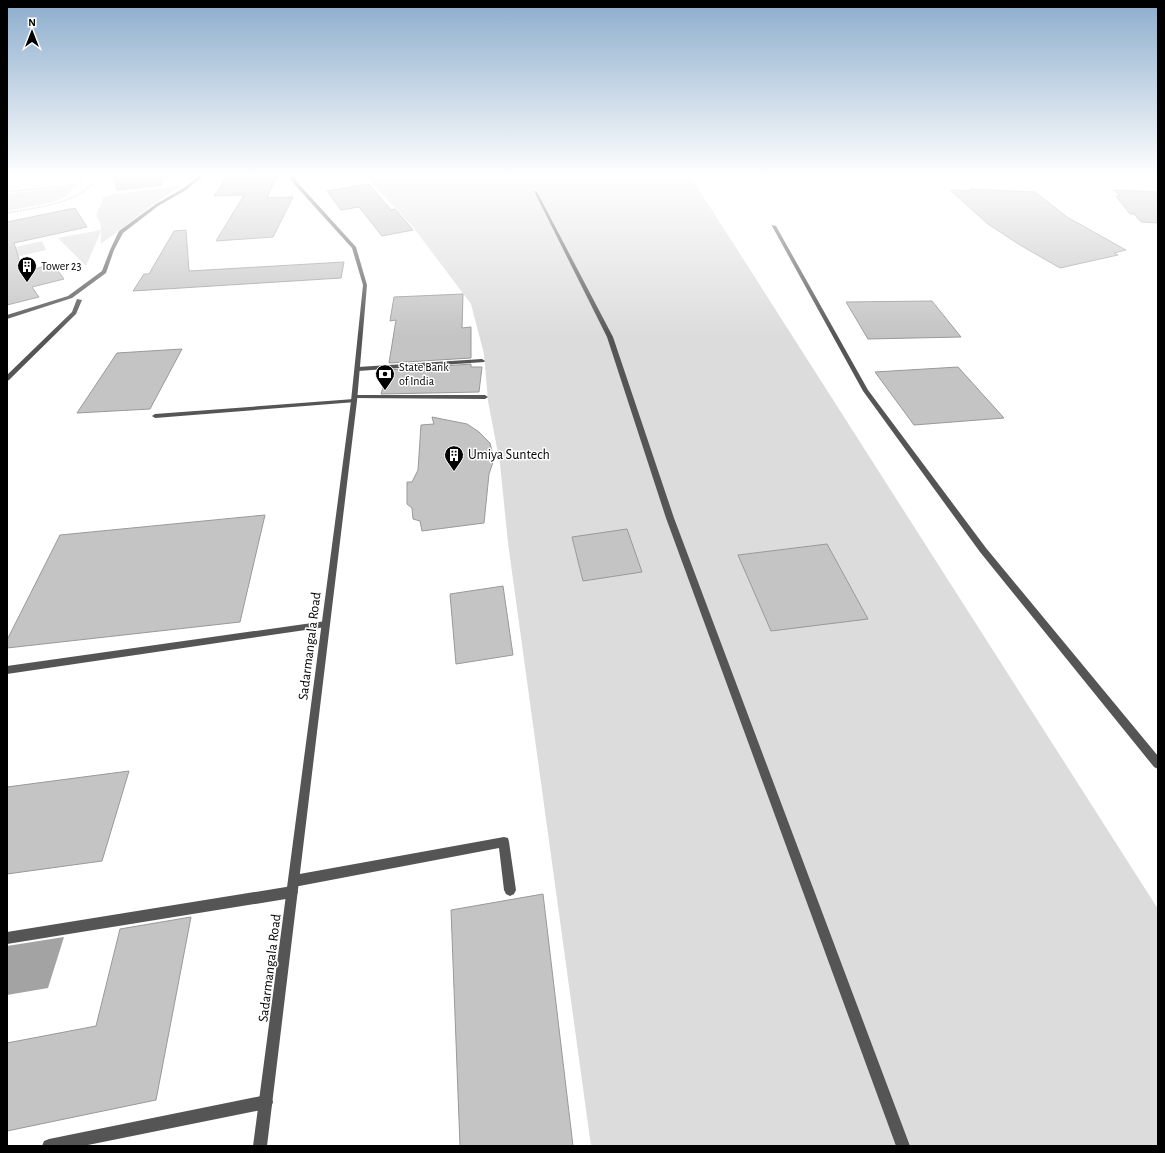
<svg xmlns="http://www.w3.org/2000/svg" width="1165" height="1153" viewBox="0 0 1165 1153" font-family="'Alegreya Sans',sans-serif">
	<rect width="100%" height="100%" fill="#fff"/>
	<!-- green -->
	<g fill="#dcdcdc">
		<polygon points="364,174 689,174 1158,909 1158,1146 591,1146 508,543 500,464 488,401 484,354 471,304 413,227"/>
		<polygon points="75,186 65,197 54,202 7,211 7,194"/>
		<polygon points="180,186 151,206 101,244 101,231 86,266 58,238 101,230 100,222 96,216 103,198 110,195"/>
		<polygon points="42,241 46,250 7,259 7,249"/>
	</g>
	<!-- water -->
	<polygon fill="#a3a3a3" points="64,937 48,988 7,995 7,946"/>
	<!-- building -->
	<g fill="#c4c4c4" stroke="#999">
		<polygon points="114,174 162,174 162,185 117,190"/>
		<polygon points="229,174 251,174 248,178 276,177 267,198 293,197 273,237 216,241 244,195 214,196"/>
		<polygon points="369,184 391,210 395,209 413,230 382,236 359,207 341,210 327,191"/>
		<polygon points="970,189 1035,192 1067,217 1126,250 1114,253 1118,255 1060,268 1020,245 988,224 950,190 971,191"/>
		<polygon points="1114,190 1158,192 1158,223 1141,222 1134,214 1130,214 1116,196 1120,196"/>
		<polygon points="75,208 87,227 14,243 23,272 53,264 64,279 32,287 39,297 7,305 7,222"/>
		<polygon points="186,230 189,271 344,262 341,278 133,291 144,274 149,274 174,231"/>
		<polygon points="463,294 462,328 471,327 471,358 389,363 396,320 390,321 394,297"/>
		<polygon points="932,301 961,337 868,339 846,302"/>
		<polygon points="182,349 150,409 77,413 117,353"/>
		<polygon points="471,364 471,367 482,367 479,392 381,394 388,370"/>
		<polygon points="958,367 1004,418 914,425 875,372"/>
		<polygon points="432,417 467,424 479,432 490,443 494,459 489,474 484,523 422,531 420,521 413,519 412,508 407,504 407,482 412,482 418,470 421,425 434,424"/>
		<polygon points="265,515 240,622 7,648 7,640 60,535"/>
		<polygon points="627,529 642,572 583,581 572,537"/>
		<polygon points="827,544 868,619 771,631 738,555"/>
		<polygon points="503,586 513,655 456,664 450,594"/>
		<polygon points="129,771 102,861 7,874 7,787"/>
		<polygon points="543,894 573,1146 460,1146 451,910"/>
		<polygon points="191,917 156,1100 7,1131 7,1043 96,1026 120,929"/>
	</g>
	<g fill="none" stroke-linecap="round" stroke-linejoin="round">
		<!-- path -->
		<g stroke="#777" stroke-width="1.5" stroke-dasharray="0.5 1" stroke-linecap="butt">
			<polyline points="7,192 81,184 80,176 62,174"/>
			<path d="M7,213C37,207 76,205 97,179L95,174"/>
		</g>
		<!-- service -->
		<g fill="#555" fill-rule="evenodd">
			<polygon points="534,191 537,192 613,337 674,518 910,1146 896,1146 666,518 607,337"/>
			<polygon points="772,225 776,226 868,390 986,548 1158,756 1158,769 1154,767 980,552 863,391 772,226"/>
			<polygon points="77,299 82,300 76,314 9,380 7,381 7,375 72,312"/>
			<polygon points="482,359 485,361 484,362 358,371 355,369 358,367"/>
			<polygon points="355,395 485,395 488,397 485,399 353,398 353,396"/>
			<polygon points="354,399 356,400 356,402 155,418 152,416 155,414"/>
			<polygon points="326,621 329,622 330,624 329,626 326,627 7,674 7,666"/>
			<polygon points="504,837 508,838 509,842 516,890 514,894 510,896 506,894 504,890 499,848 294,887 290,885 288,881 290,877 294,875"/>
			<polygon points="292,886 296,888 298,892 296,896 292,898 7,944 7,932"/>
			<polygon points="266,1095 271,1097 273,1102 271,1107 266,1109 83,1146 42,1146 44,1141 49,1139"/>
		</g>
		<!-- minor -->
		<g fill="#555" fill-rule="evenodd">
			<polygon points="201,174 206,174 186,190 158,206 123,233 114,250 106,273 72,298 7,319 7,315 68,296 102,271 110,250 119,231 156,204 184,188"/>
			<polygon points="288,174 292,174 297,182 356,247 367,285 357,401 267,1146 253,1146 351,401 363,285 352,248 294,184"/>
		</g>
	</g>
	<!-- sky -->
	<linearGradient id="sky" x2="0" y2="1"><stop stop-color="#8cadcc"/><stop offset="0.52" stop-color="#fff"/><stop offset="1" stop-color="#fff" stop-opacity="0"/></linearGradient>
	<rect width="1165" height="336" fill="url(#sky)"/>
	<!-- icons -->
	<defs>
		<symbol id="building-pin" viewBox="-11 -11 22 30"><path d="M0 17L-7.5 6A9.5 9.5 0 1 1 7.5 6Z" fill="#000" stroke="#fff"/><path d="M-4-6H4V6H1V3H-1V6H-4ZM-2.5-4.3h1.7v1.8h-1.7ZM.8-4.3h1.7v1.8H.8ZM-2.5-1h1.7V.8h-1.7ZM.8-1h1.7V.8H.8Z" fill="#fff"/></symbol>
		<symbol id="bank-pin" viewBox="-11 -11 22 30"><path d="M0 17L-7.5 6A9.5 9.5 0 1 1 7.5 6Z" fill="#000" stroke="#fff"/><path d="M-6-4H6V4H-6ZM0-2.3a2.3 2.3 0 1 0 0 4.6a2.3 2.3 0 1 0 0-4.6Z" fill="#fff"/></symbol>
	</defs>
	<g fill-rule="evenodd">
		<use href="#building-pin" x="16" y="255" width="22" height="30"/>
		<use href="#bank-pin" x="374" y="363" width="22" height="30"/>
		<use href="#building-pin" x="443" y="444" width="22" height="30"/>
	</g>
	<g text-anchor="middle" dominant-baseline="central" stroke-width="3" stroke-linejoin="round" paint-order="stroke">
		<!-- far-poi labels -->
		<g font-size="12" fill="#000" stroke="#fff" text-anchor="start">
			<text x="41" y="266">Tower 23</text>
			<text x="399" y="367">State Bank<tspan x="399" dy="14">of India</tspan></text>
		</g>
		<!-- poi labels -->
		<g font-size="14" fill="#000" stroke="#fff" text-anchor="start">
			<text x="468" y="455">Umiya Suntech</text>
		</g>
		<!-- street labels -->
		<g font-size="14" fill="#000" stroke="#fff">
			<text transform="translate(310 646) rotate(-83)">Sadarmangala Road</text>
			<text transform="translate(270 968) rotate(-83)">Sadarmangala Road</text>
		</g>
	</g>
	<!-- border -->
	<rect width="1165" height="1153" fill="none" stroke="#000000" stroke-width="16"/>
	<!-- north arrow -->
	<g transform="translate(32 32)" stroke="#ffffff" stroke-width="3" paint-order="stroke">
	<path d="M0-3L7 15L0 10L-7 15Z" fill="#000000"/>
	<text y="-6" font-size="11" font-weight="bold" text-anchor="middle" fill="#000000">N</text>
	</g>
</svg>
